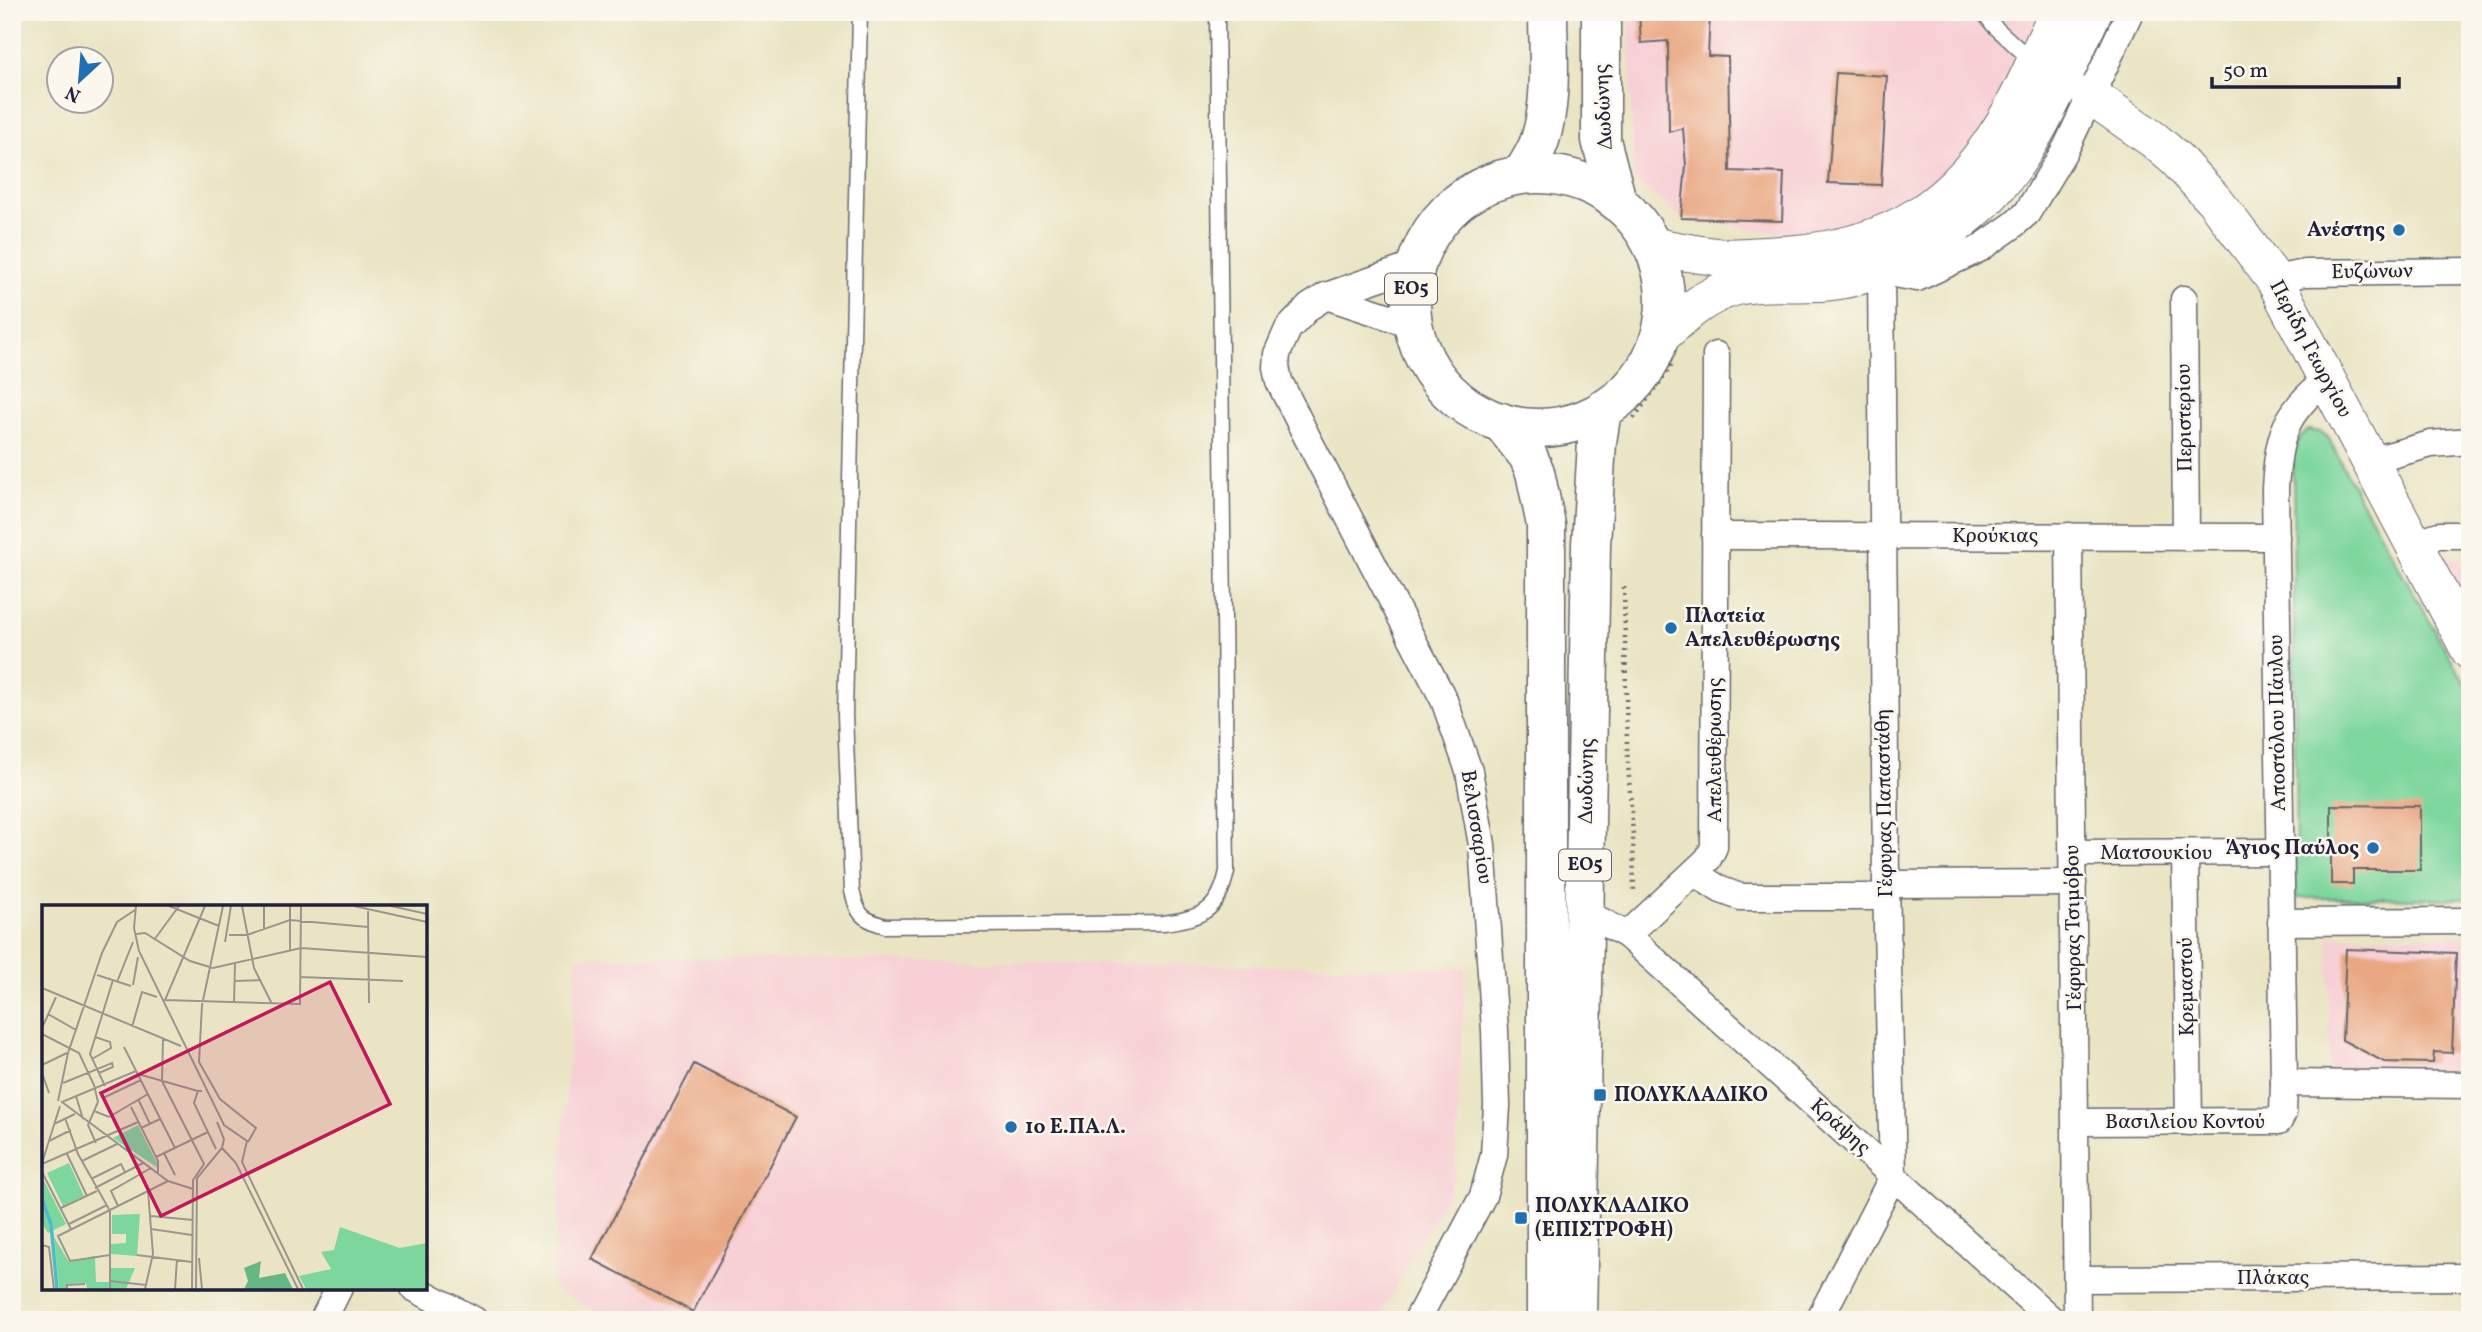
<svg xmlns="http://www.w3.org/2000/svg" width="2482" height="1332" viewBox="0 0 2482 1332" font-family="Vollkorn,serif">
	<rect width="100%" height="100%" fill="#fbf7ec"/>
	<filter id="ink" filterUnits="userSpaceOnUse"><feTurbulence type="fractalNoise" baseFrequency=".0143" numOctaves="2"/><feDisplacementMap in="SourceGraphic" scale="14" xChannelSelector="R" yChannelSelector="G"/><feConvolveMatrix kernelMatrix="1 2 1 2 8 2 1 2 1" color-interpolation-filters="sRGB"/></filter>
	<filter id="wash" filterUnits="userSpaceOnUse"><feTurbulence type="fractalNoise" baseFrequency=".00686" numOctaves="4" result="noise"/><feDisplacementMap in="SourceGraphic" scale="28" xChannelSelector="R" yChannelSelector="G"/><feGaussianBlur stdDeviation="1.57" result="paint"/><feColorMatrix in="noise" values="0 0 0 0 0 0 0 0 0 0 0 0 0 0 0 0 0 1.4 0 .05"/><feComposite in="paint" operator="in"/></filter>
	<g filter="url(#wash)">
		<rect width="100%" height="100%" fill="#eae4c4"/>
		<!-- built -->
		<g fill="#f7cfd4">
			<polygon points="1629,12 2046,12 1996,113 1949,168 1918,191 1874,213 1810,232 1787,234 1681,218 1633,178"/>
			<polygon points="2470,557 2470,610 2442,558"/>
			<polygon points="2329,936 2470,936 2470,1071 2329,1070"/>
			<polygon points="576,957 1465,968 1455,1178 1378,1320 612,1320 552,1287"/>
		</g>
		<!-- green -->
		<polygon fill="#7dd69d" stroke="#507c6c" stroke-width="2" points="2308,430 2321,432 2328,437 2356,492 2470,692 2470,899 2296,898 2293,458 2299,438"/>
		<g id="blocks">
			<!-- building -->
			<g fill="#e9a783">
				<polygon points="1639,12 1710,12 1708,56 1728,57 1730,171 1784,173 1782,221 1681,218 1686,166 1683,128 1669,132 1668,41 1641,43"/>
				<polygon points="1836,73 1887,76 1881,185 1828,183"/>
				<polygon points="2331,805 2420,806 2420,870 2353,870 2353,884 2331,884"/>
				<polygon points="2346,949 2456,953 2452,1053 2434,1052 2433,1063 2384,1062 2342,1040"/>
				<polygon points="694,1064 796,1117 693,1312 592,1259"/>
			</g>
		</g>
	</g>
	<g filter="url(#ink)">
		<use href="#blocks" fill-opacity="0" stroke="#68666b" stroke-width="2"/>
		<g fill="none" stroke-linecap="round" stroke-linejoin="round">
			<defs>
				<g id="lane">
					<path d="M860,12L845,715L852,891C858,915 861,919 885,926L1163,923C1202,918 1219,911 1227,871L1217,12"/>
					<polyline points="1983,12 1993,25 2033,62"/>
				</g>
				<g id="street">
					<polyline points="1416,265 1326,296 1309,307 1288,329 1277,354 1276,367 1279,381 1307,437 1444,700 1469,771 1482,845 1495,1030 1497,1106 1494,1155 1483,1196 1417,1320"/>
					<polyline points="2274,279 2305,273 2470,271"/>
					<polyline points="1326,296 1414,325"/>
					<polyline points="2184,299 2186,537"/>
					<polyline points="2370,461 2431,444 2470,441"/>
					<polyline points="1715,536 2276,537"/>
					<polyline points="2069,536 2077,1320"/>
					<polyline points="2413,543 2439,535 2470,535"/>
					<polyline points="2073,853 2280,852"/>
					<polyline points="2185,853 2189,1122"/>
					<polyline points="1694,873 1721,890 1740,897 1886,897"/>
					<polyline points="1886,884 2073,883"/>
					<polyline points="1584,917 1601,921 1627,935 1708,859 1714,847 1716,355"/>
					<polyline points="2281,922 2470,921"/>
					<polyline points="1627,935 2052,1320"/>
					<path d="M2284,1083L2275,489C2278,437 2284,412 2327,380"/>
					<polyline points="2076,1122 2279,1121 2283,1113 2284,1083 2470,1085"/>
					<polyline points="2077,1279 2470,1277"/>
					<polyline points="414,1288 474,1320"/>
					<polyline points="323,1320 339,1288"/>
					<polyline points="1819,1320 1893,1176 1886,884 1881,268 1900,275 1917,278 1979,249 2012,226 2027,213 2066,148 2130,12"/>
				</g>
				<g id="secondary">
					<polyline points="2090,95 2154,140 2176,159 2215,201 2274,279 2470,651"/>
					<path d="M1652,246C1675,250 1698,255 1720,257C1737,258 1756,256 1773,255C1875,251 1944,218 1999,131C2023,94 2039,51 2058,12"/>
					<path d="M1660,337C1683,316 1705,295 1735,287C1767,279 1803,286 1836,281C1869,276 1902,261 1930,243C1955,227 1979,209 1999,185C2040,137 2066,69 2093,12"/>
				</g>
				<g id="primary">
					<polyline points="1601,12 1601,140 1617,201"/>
					<path d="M1522,174C1529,163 1536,152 1540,140C1553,100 1548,53 1548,12"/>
					<circle cx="1538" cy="301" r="127"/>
					<polyline points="1501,422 1528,456 1535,472 1546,525 1546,1320"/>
					<polyline points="1577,1320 1591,545 1597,442 1602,410"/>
				</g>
			</defs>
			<!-- lane casing -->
			<use href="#lane" stroke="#68666b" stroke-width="17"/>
			<!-- street casing -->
			<use href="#street" stroke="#68666b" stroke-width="29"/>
			<!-- secondary casing -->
			<use href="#secondary" stroke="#68666b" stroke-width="39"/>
			<!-- primary casing -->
			<use href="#primary" stroke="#68666b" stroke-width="41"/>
			<!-- path -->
			<g stroke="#68666b" stroke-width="4.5" stroke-dasharray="2 5" stroke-linecap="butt">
				<polyline points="1634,418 1672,365"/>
				<polyline points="1624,587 1627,748 1633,835 1634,893"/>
			</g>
			<!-- lane -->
			<use href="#lane" stroke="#fff" stroke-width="14"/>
			<!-- street -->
			<use href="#street" stroke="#fff" stroke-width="26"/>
			<!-- secondary -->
			<use href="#secondary" stroke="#fff" stroke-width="37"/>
			<!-- primary -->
			<use href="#primary" stroke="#fff" stroke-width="38"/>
		</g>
	</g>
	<!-- markers -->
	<g fill="#1f6fb2" stroke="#fbf7ec" stroke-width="2.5">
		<circle cx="2399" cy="230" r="7"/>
		<circle cx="1671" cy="628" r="7"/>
		<circle cx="2373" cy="848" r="7"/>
		<rect x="1593" y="1088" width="14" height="14" rx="3.5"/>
		<circle cx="1011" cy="1127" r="7"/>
		<rect x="1514" y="1211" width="14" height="14" rx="3.5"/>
	</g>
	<g text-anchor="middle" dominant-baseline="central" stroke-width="5" stroke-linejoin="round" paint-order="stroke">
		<!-- shield labels -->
		<g fill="#fbf7ec" stroke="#636270" stroke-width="2">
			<rect x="1385" y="273.5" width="52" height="31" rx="5"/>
			<rect x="1559" y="849.5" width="52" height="31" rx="5"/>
		</g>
		<g font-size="19" font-weight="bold" fill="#22223b">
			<text x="1411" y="289">ΕΟ5</text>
			<text x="1585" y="865">ΕΟ5</text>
		</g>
		<!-- street labels -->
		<g font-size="21" fill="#22223b" stroke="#fbf7ec">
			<text transform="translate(1604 107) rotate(-93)">Δωδώνης</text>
			<text transform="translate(2372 272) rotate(-1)">Ευζώνων</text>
			<text transform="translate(2310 349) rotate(62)">Περίδη Γεωργίου</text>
			<text transform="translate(2185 418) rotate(-91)">Περιστερίου</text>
			<text x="1995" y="536">Κρούκιας</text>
			<text transform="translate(2278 723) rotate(-91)">Αποστόλου Πάυλου</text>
			<text transform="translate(1715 750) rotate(-90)">Απελευθέρωσης</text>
			<text transform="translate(1587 781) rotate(-89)">Δωδώνης</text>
			<text transform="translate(1885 803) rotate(-91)">Γέφυρας Παπαστάθη</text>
			<text transform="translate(1476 827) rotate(81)">Βελισσαρίου</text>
			<text x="2156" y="853">Ματσουκίου</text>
			<text transform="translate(2074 928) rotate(-91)">Γέφυρας Τσιμόβου</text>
			<text transform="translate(2187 987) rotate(-91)">Κρεμαστού</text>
			<text x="2185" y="1122">Βασιλείου Κοντού</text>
			<text transform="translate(1840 1127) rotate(42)">Κράψης</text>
			<text x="2273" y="1278">Πλάκας</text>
		</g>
		<!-- poi labels -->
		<g font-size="21" font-weight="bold" fill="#22223b" stroke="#fbf7ec" text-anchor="start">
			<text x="2385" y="230" text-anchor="end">Ανέστης</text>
			<text x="1685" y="616">Πλατεία<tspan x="1685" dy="24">Απελευθέρωσης</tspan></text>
			<text x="2359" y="848" text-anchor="end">Άγιος Παύλος</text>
			<text x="1614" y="1095">ΠΟΛΥΚΛΑΔΙΚΟ</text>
			<text x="1025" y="1127">1ο Ε.ΠΑ.Λ.</text>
			<text x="1535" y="1206">ΠΟΛΥΚΛΑΔΙΚΟ<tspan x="1535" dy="24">(ΕΠΙΣΤΡΟΦΗ)</tspan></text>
		</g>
	</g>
	<!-- overview -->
	<g transform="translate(42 905)">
		<rect width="385" height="385" fill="#eae4c4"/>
		<path d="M96,220L116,260V263L71,233ZM27,258L42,291L21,301L5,268ZM0,272L24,319L6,328L0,319ZM98,309L95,351L69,349V339L84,338V329H70V310ZM298,322L358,343L385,338V384H264L257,371L289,364L279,347L292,345ZM12,332L27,357L53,351L54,377H67V384H45L44,378L24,379V384H17ZM69,363H93L84,384H69Z" fill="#7dd69d"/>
		<path d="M219,356L217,373L243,368L251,384H202L206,376L202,363Z" fill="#66b784"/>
		<path fill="none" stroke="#4ebbc9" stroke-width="3.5" d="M0,294L9,319L15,384"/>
		<path fill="none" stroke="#9a968d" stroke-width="2" d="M94,1L92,23L97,46L182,220L205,236L200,257L261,384M127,1L177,21M163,1L123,95L258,99L259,1M181,1L160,100L157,157L178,194L214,223L206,237M200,1L212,63L230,99M222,1V24M312,1L385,17M349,1L385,9M326,6L327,98M94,29L103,28L148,56L171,63L259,43L385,52M187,30H205L248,15L326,22M112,35L137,1M183,37L189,1M248,45V1M55,70L89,81M259,72L361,76M192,76L218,75M75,77L91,37M91,80L96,52M0,83L139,141M192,98L193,59M6,109L34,125M90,122L100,87L115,92M0,123L14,92M0,129L37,148L52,180L56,197L46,220L54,238M121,134L120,176L162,259L151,275L150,384M82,142L133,243M50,154L69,143L68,137L53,132M0,160L25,148M94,166L20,197L126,276L151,284M0,168L7,188M96,169L156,186M21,178L70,158L71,162L57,168M63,181L48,149L71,75M160,186H156L152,198L174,244M34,191L41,214M61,193L99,175M96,194L108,219M16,196L26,148L60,48L75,17L93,5M89,202L116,256V269M52,206L67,212L106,189M23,213L36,249L68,306V384M12,219L33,209M99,223L118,214M7,236L29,225M180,243L194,258L256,384M122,248L133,270M25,249L45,291M114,252L166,227M40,256L75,239M0,258L18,201M0,259L96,217M0,267L29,324M49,274L79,259L83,267M53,283L101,258M76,301L69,286L109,263M19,303L55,286M109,311L151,315M27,319L65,300M109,324L150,330M0,340L7,342L12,384M68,350L28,356L16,331L126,276M95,350L150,357M157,353L160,384M68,376L104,380M25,384V380L43,379M103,384L111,349L106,286M133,384L135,354M154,384L155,273L180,243L182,234L175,217"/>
		<path fill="#c2185b" fill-opacity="0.15" stroke="#c2185b" stroke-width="3.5" d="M288,77L348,199L119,311L59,188Z"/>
		<rect width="385" height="385" fill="none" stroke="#22223b" stroke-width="3.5"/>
	</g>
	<!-- margin -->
	<rect width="2482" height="1332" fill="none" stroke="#fbf7ec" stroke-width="42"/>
	<!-- north arrow -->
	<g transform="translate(80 80) rotate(206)"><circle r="33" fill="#fbf7ec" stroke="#a4a2a5" stroke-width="2"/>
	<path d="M0-5L12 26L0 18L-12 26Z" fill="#1f6fb2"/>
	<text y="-10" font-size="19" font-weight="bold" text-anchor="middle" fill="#22223b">N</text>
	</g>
	<!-- scale -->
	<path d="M2212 77v10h187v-10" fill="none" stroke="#22223b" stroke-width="3.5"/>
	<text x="2223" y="77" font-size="21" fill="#22223b" stroke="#fbf7ec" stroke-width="5" paint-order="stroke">50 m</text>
</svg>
